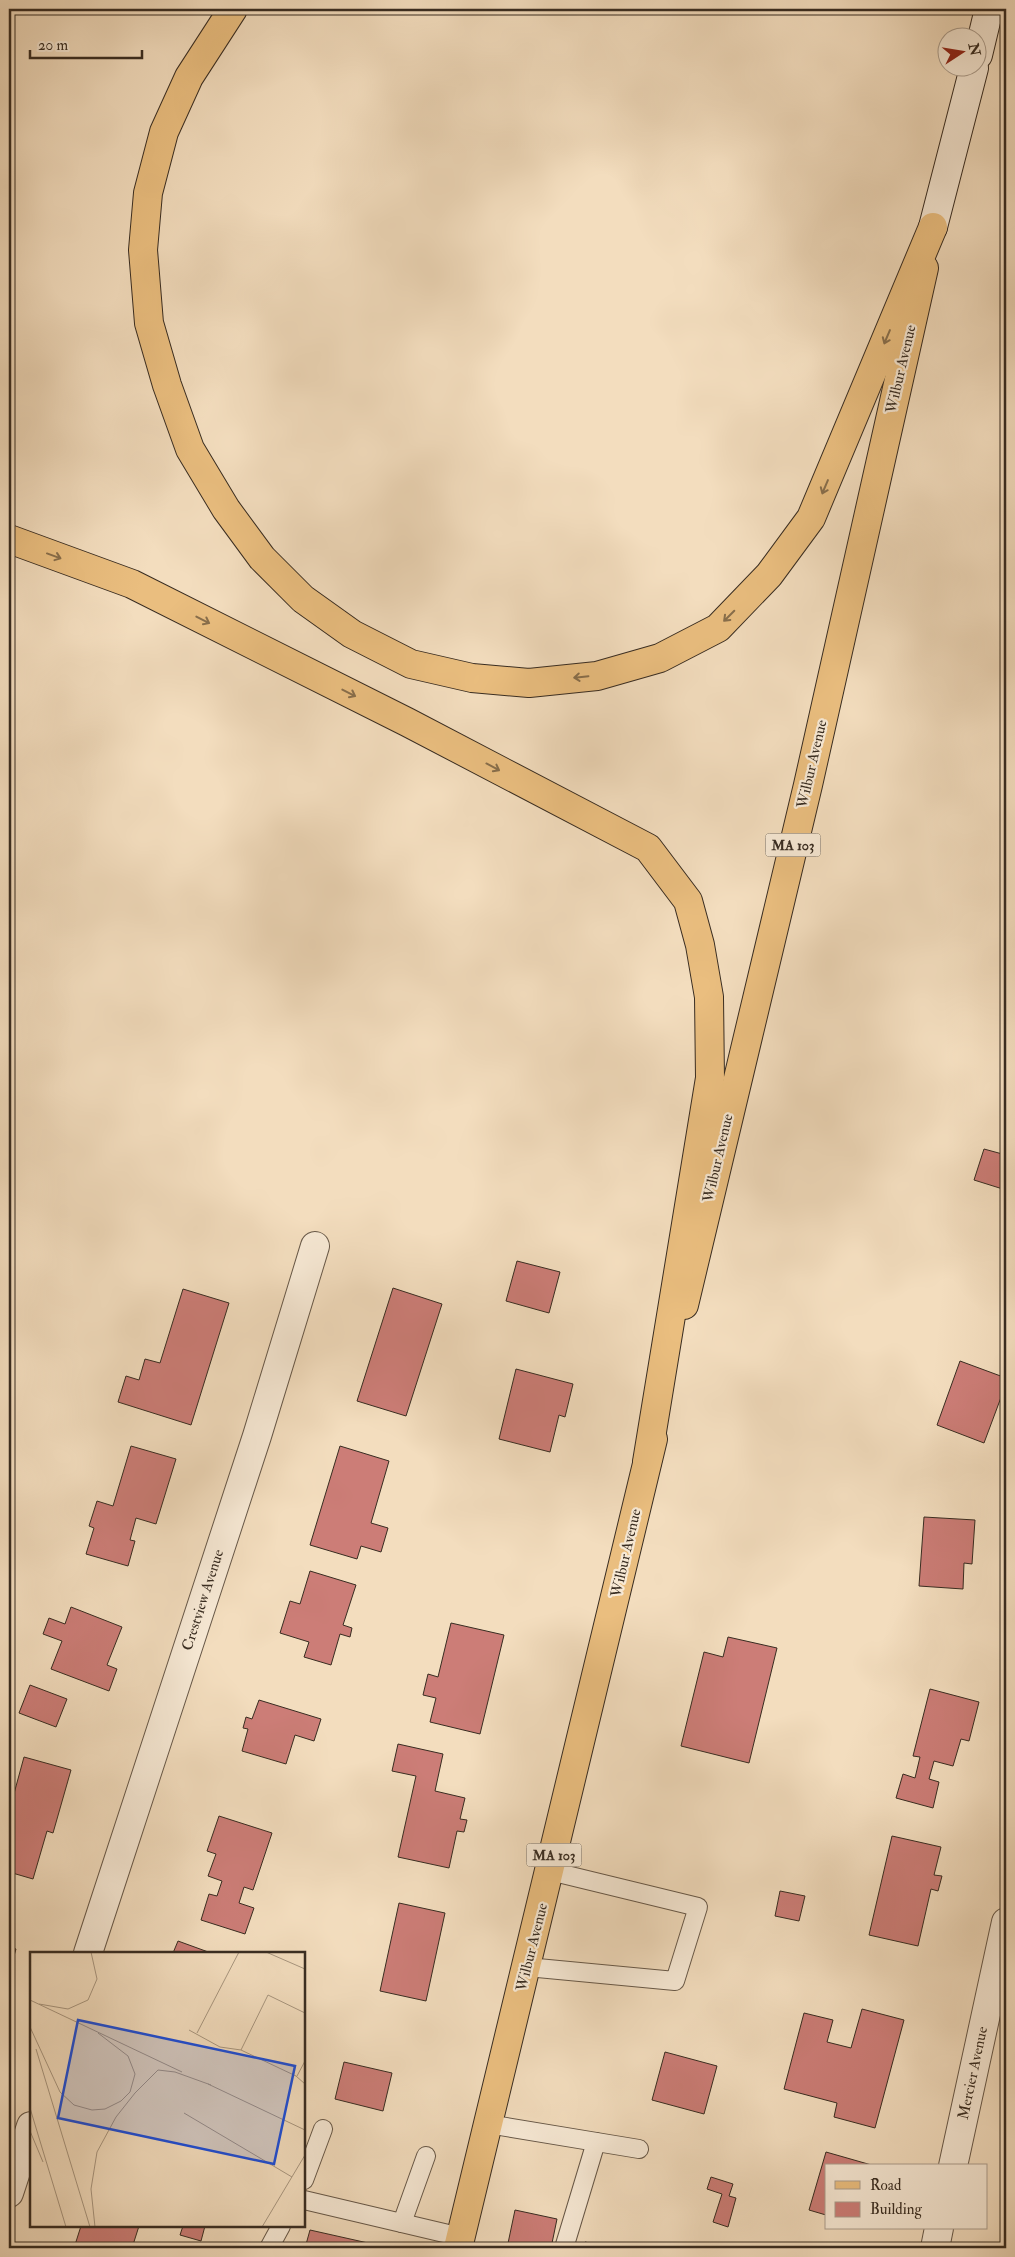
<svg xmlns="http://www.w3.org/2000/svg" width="1015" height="2257" viewBox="0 0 1015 2257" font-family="'IM FELL Double Pica',serif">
	<rect width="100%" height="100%" fill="#f3ddbe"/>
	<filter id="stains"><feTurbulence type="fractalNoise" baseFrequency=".004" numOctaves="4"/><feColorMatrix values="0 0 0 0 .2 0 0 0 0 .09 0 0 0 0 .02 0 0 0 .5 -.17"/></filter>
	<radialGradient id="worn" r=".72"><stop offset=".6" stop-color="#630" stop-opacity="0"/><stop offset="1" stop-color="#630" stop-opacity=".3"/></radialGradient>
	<!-- building -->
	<g fill="#cc7d77" stroke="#382c21">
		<polygon points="984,1149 1006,1155 1006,1190 974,1180"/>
		<polygon points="517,1261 560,1272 549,1313 506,1301"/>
		<polygon points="393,1288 442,1304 406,1416 357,1401"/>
		<polygon points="183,1289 229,1303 191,1425 118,1402 126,1376 139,1380 145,1359 160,1363"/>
		<polygon points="960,1361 1006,1378 1006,1384 984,1443 937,1425"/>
		<polygon points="516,1369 573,1384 565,1417 559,1415 550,1452 499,1439"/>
		<polygon points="131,1446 176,1459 156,1524 136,1518 130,1540 135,1541 128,1566 86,1554 94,1528 89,1526 97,1501 113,1506"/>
		<polygon points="340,1446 389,1461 371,1523 388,1528 381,1552 361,1546 357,1559 310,1545"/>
		<polygon points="924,1517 975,1520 972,1564 964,1563 963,1589 919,1586"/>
		<polygon points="310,1571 356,1585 343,1625 352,1628 350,1637 340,1634 331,1665 304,1657 309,1642 280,1633 290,1601 300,1604"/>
		<polygon points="71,1607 122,1627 107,1665 117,1669 109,1691 51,1669 62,1641 43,1634 49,1618 65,1624"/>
		<polygon points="451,1623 504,1635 480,1734 430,1722 436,1698 423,1695 428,1674 438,1677"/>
		<polygon points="728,1637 777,1648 749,1763 681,1746 704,1652 723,1657"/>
		<polygon points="30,1685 67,1699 56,1727 19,1713"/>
		<polygon points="930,1689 979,1702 969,1741 961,1739 953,1766 934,1761 929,1779 939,1782 933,1808 896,1798 903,1774 915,1778 920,1757 913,1756"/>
		<polygon points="259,1700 321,1719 314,1741 295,1735 286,1764 242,1751 248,1729 243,1728 246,1717 252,1719"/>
		<polygon points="398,1744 443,1754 435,1791 465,1798 460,1819 467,1820 464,1832 457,1831 449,1868 398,1857 416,1776 392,1771"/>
		<polygon points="24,1757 71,1770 53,1833 47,1831 33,1879 9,1872 9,1812"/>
		<polygon points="219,1816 272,1833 253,1890 244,1887 239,1903 254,1908 245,1934 201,1920 209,1894 217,1896 222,1881 208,1876 216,1854 207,1851"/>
		<polygon points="892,1836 941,1847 934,1875 942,1876 938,1891 931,1889 918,1946 869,1935"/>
		<polygon points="780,1891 805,1896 799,1921 775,1916"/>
		<polygon points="399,1903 445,1913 426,2001 380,1991"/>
		<polygon points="178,1941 211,1953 173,1953"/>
		<polygon points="9,1947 16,1949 9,1973"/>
		<polygon points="862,2009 904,2020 875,2128 834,2117 837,2103 784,2089 804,2013 833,2020 827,2042 851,2048"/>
		<polygon points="665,2052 717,2066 704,2114 652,2100"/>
		<polygon points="344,2062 392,2073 383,2111 335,2099"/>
		<polygon points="826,2152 875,2166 826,2166 826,2215 809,2210"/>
		<polygon points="711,2177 733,2184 729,2196 736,2198 728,2227 713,2222 722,2194 707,2189"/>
		<polygon points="515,2210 557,2219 551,2248 507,2248"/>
		<polygon points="81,2226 139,2226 132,2248 74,2248"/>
		<polygon points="183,2226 205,2226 201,2241 180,2235"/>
		<polygon points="310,2230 368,2243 366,2248 305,2248"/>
		<polygon points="585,2242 612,2248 583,2248"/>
	</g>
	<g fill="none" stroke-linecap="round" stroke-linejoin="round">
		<defs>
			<g id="lane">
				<polyline points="527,1967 675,1981 698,1907 550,1871"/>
				<polyline points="488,2124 639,2149"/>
				<polyline points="304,2180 323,2129"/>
				<polyline points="304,2200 461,2237"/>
				<polyline points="402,2223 426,2156"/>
				<polyline points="269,2248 281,2226"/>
				<polyline points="564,2248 596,2142"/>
			</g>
			<g id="street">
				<polyline points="88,1953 257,1436 315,1246"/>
				<polyline points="953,2166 1006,1922"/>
				<polyline points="9,2193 31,2126"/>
				<polyline points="935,2248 939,2228"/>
			</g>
			<g id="secondary">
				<polyline points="978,55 989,9"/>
				<polyline points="933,227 974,68"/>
			</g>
			<g id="primary">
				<polyline points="684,1305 808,785 924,268"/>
				<polyline points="458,2248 653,1439"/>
			</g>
			<g id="highway">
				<polyline points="233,9 189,77 164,132 148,193 143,250 149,323 167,385 190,449 226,509 262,558 303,599 352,634 411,664 472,678 529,683 597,676 660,658 718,628 769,575 811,518 933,227"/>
				<polyline points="9,539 132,584 407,722 648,848 688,901 700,945 709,997 710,1078 647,1462"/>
			</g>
		</defs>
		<!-- lane casing -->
		<use href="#lane" stroke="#675848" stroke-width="20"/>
		<!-- street casing -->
		<use href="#street" stroke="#675848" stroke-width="30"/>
		<!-- secondary casing -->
		<use href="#secondary" stroke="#382c21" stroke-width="30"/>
		<!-- primary casing -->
		<use href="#primary" stroke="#382c21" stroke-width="30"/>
		<!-- highway casing -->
		<use href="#highway" stroke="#382c21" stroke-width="30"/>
		<!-- lane -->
		<use href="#lane" stroke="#f7e9d5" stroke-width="18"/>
		<!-- street -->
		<use href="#street" stroke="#f7e9d5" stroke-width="28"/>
		<!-- secondary -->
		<use href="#secondary" stroke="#f7e9d5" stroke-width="28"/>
		<!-- primary -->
		<use href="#primary" stroke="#eabe7f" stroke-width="28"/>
		<!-- highway -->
		<use href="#highway" stroke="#eabe7f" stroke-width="28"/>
	</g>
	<!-- one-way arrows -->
	<defs><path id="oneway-shaft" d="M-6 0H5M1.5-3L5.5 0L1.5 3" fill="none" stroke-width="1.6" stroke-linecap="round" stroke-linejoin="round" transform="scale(1.25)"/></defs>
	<g stroke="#886e4b">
		<use href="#oneway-shaft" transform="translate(887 337) rotate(113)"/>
		<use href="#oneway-shaft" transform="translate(825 487) rotate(113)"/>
		<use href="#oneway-shaft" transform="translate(54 556) rotate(20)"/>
		<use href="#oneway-shaft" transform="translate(729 616) rotate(135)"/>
		<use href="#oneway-shaft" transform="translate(203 620) rotate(27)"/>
		<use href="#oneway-shaft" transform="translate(581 677) rotate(174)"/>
		<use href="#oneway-shaft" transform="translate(349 693) rotate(27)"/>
		<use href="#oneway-shaft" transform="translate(493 767) rotate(28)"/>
	</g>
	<g text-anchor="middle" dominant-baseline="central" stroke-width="4.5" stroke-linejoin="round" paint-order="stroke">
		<!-- shield labels -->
		<g fill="#f7e9d5" stroke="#716557" stroke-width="1">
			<rect x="765.5" y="833.5" width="55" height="23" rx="4"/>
			<rect x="526.5" y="1843.5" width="55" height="23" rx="4"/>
		</g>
		<g font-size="14" font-weight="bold" fill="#382c21">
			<text x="793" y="845">MA 103</text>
			<text x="554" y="1855">MA 103</text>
		</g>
		<!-- street labels -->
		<g font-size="15" fill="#382c21" stroke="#f7e9d5">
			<text transform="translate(901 369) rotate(-77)">Wilbur Avenue</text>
			<text transform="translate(812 764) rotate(-77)">Wilbur Avenue</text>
			<text transform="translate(718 1158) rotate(-77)">Wilbur Avenue</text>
			<text transform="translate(626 1553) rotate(-77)">Wilbur Avenue</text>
			<text transform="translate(203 1600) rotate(-72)">Crestview Avenue</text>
			<text transform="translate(532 1947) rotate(-76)">Wilbur Avenue</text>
			<text transform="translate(973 2073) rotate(-78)">Mercier Avenue</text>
		</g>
	</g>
	<!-- overview -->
	<g transform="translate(30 1952)">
		<rect width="275" height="275" fill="#f3ddbe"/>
		<path fill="none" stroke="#a8967f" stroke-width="1" d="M236,0L275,17M0,48L152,120M9,52L38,57L58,48L67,27L61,0M0,75L30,140L44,153L62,158L75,157L91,149L100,140L105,122L98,104L68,81M159,78L190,95L211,98L266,124L275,132M167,81L209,0M6,97L60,275M211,98L238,43L275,61M267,124L275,109M178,132L275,178M0,156L36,275M154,161L262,225M0,179L13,210M65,275L61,237L67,200L86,165L105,141L128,118L145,120L181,133M232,275L275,203"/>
		<path fill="#1d4ed8" fill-opacity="0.15" stroke="#1d4ed8" stroke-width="2.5" d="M48,68L265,114L244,212L28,166Z"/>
		<rect width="275" height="275" fill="none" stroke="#382c21" stroke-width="2.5"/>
	</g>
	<!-- margin -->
	<rect width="1015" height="2257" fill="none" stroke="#f3ddbe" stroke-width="30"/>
	<rect x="10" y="10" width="995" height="2237" fill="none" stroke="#382c21" stroke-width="2.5"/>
	<rect x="15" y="15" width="985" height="2227" fill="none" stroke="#382c21"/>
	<!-- legend -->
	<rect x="825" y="2164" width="162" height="65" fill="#f7e9d5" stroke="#ab9d8d"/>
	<rect x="835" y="2181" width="25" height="8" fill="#eabe7f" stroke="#ab9d8d"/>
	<text x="870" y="2190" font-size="15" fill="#382c21">Road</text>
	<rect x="835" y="2202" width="25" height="15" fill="#cc7d77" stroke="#ab9d8d"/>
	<text x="870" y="2214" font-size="15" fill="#382c21">Building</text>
	<!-- north arrow -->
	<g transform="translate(962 52) rotate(78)"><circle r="24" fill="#f7e9d5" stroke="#ab9d8d"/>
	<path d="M0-4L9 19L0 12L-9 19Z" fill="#8f2418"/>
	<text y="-8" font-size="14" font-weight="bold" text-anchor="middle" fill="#382c21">N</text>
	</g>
	<!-- scale -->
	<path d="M30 50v8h112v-8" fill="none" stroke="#382c21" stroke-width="2.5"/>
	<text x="38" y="50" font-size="15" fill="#382c21" stroke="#f7e9d5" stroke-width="4" paint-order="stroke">20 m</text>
	<rect width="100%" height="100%" filter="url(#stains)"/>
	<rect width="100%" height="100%" fill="url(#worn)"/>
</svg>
